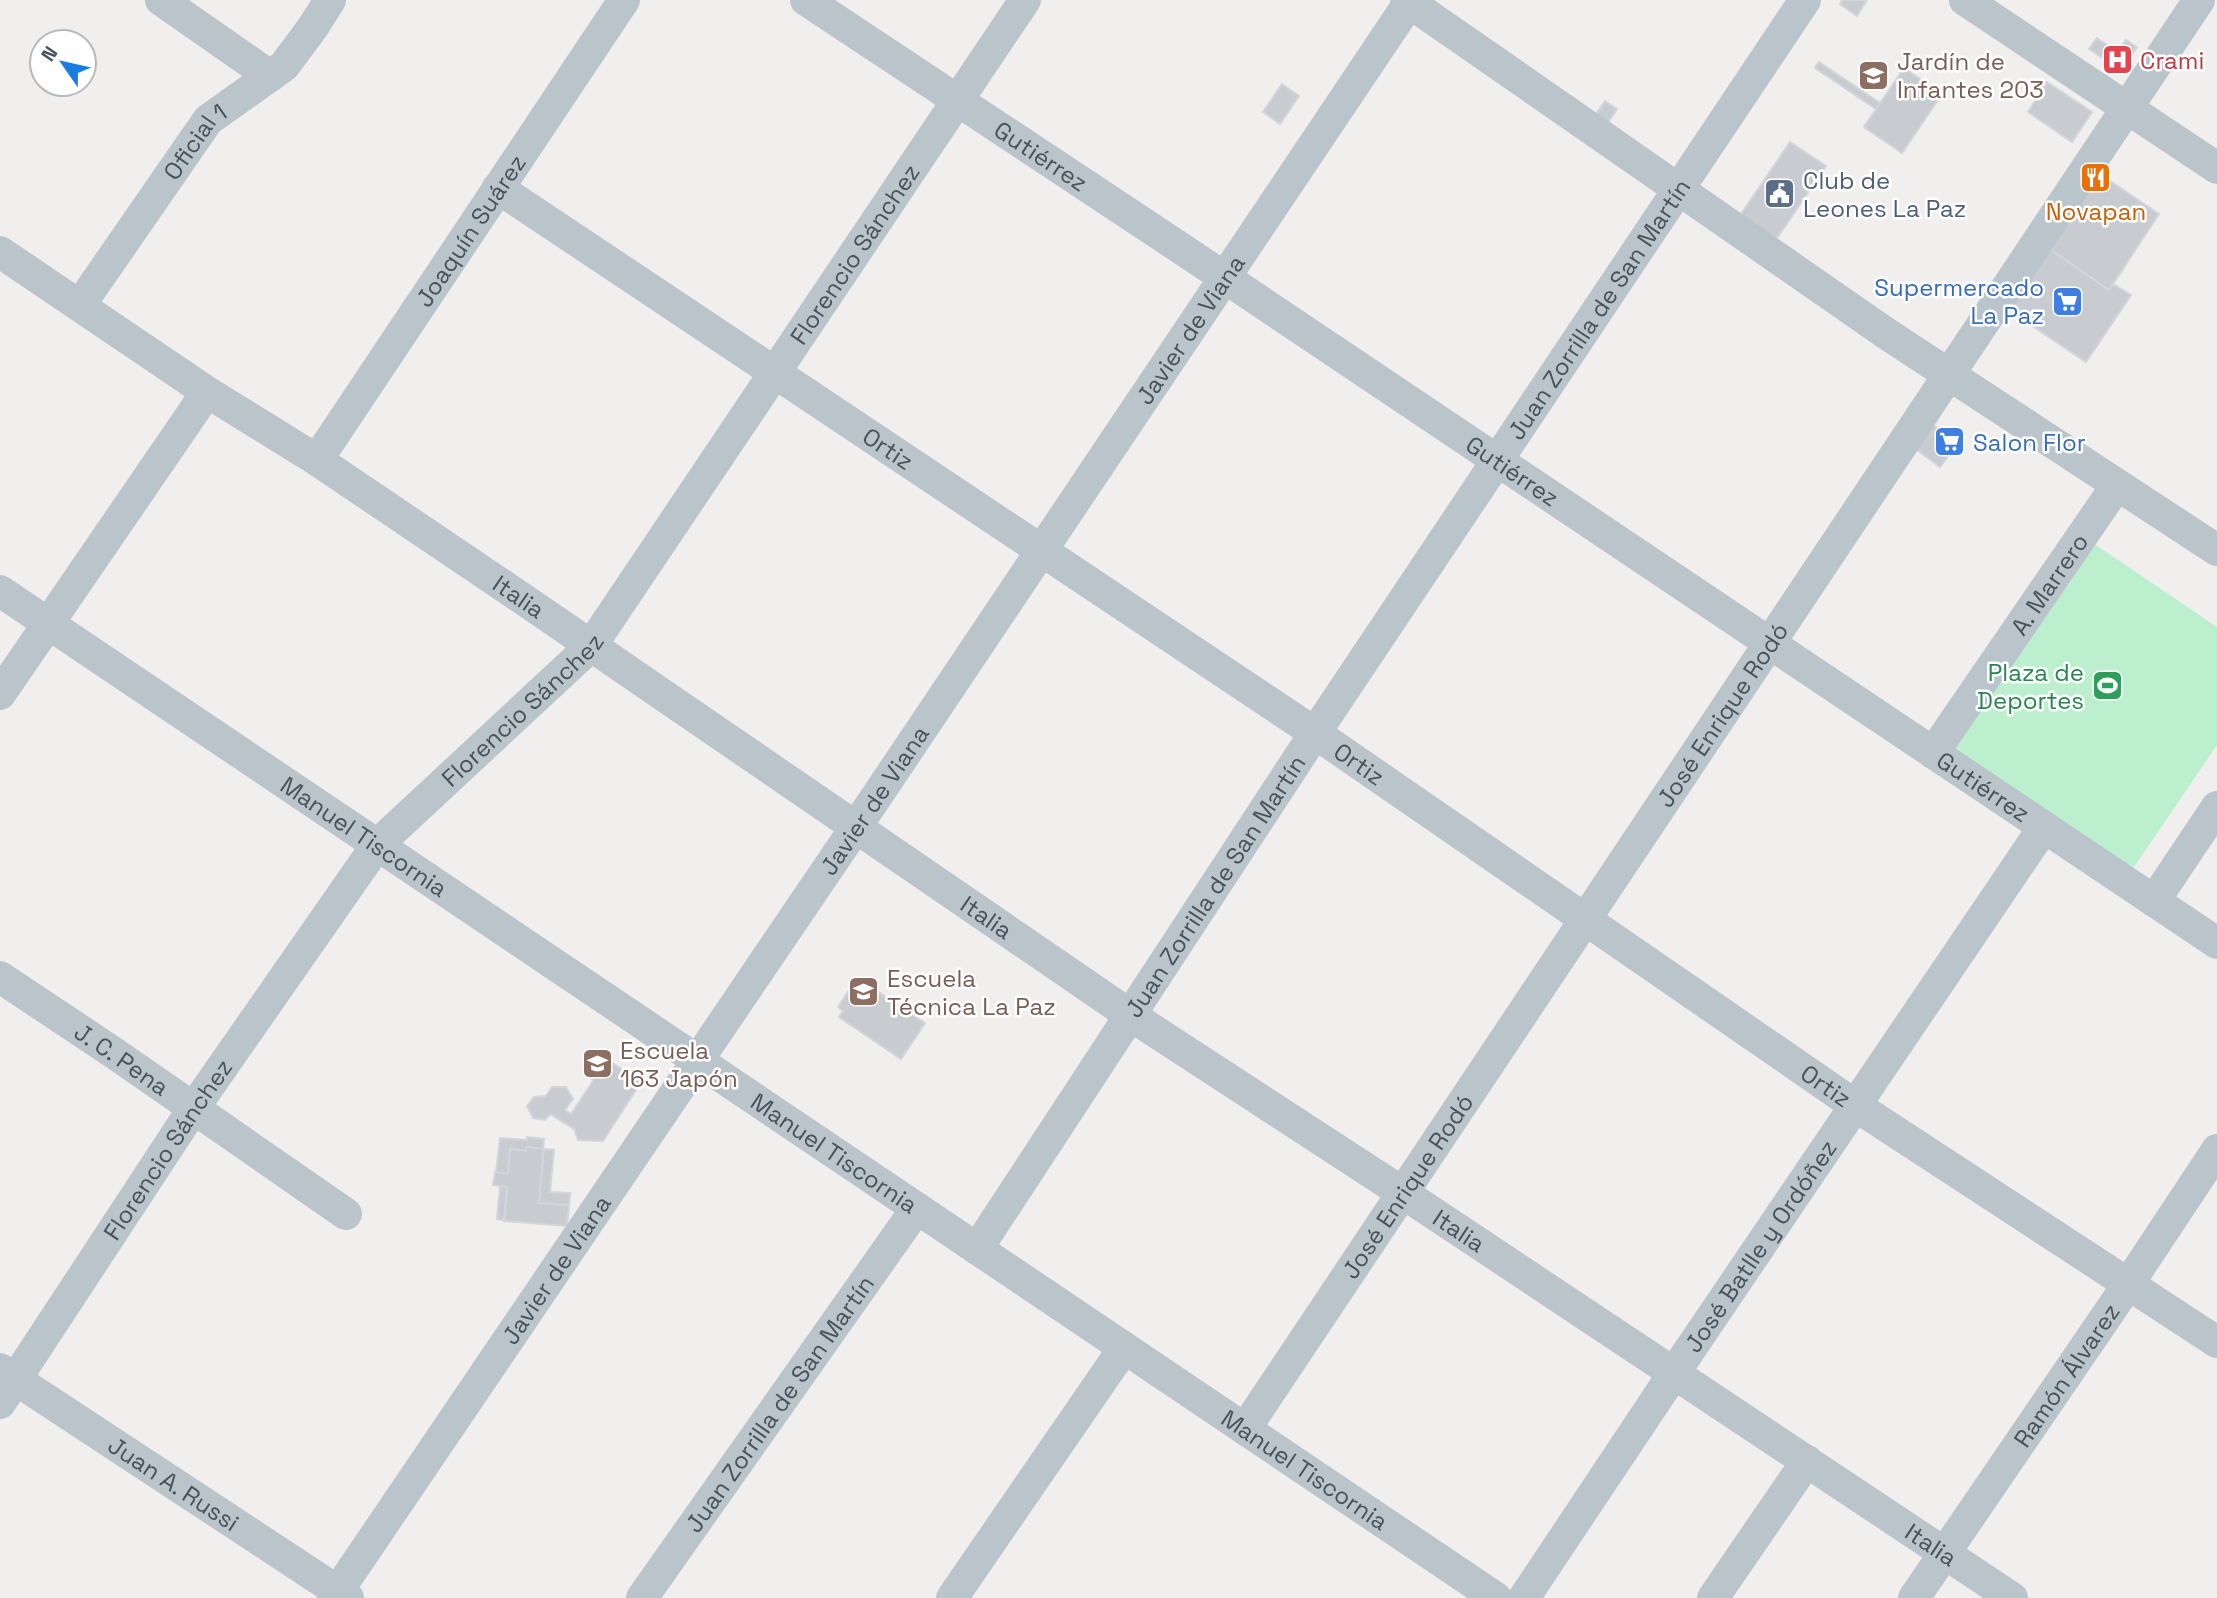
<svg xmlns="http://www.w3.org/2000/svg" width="2217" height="1598" viewBox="0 0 2217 1598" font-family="'Space Grotesk',sans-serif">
	<rect width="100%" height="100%" fill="#f1eeee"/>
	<!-- green -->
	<polygon fill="#bcefcd" points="2093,543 2217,627 2217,745 2130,873 1951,752"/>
	<!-- building -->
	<g fill="#c8ccd1" stroke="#d2d5da" stroke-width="2">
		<polygon points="1842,0 1867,0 1857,16 1840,4"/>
		<polygon points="2097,38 2117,52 2126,40 2137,47 2122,69 2116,67 2089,49"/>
		<polygon points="1819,62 1880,103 1876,109 1815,68"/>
		<polygon points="1904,68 1942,94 1902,153 1864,127"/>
		<polygon points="2047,82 2092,112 2072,142 2028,112"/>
		<polygon points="1282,84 1299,96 1280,124 1263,112"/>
		<polygon points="1605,101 1617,109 1603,130 1591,122"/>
		<polygon points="1790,142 1826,166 1771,247 1735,223"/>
		<polygon points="2095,171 2159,214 2109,290 2045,246"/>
		<polygon points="2045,246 2109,290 2113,284 2131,295 2086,362 2004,307"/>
		<polygon points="1933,425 1958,443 1940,467 1916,449"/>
		<polygon points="864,982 925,1023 901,1059 839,1017 843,1011 838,1007 853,984 859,989"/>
		<polygon points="595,1060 608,1060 641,1082 603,1141 578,1140 574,1129 550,1114 545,1120 533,1118 527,1106 534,1097 546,1096 552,1087 566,1087 573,1099 565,1110 571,1114 593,1081 589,1071"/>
		<polygon points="527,1137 544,1139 543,1149 526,1147 526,1151 510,1149 508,1174 496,1173 500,1138 527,1140"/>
		<polygon points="526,1147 544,1149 539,1203 569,1205 567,1226 504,1221 507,1187 493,1185 495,1172 508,1174 510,1149 526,1151"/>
		<polygon points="544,1149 554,1150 550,1192 570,1193 569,1205 539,1203"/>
		<polygon points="500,1186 507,1187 504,1220 497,1219"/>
	</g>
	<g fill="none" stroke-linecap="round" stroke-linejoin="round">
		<!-- minor -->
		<g stroke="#bac4cb" stroke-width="32">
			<polyline points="161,0 270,76"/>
			<path id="s1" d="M806,0L1179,247L2217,943"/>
			<polyline points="1406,0 1887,334 2217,550"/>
			<polyline points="1965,0 2217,168"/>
			<path id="s2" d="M498,188L1315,733L1856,1106L2217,1342"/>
			<path id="s3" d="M0,252L207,392L317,460L520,597L1130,1015L1403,1193L2012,1598"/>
			<path id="s4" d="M80,305L208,120L284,66L313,27L330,0"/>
			<path id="s5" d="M317,460L624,0"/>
			<path id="s6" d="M0,591L1496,1598"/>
			<polyline points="0,694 207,392"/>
			<path id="s7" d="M1933,753L2117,485"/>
			<polyline points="2154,901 2217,807"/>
			<path id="s8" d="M0,977L114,1053L346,1214"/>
			<path id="s9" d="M977,1249L1315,733L1805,0"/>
			<path id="s10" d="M0,1369L348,1598"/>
			<path id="s11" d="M0,1403L193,1109L377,845L591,646L1025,0"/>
			<path id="s12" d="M1245,1429L2199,0"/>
			<path id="s13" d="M333,1598L856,827L1411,0"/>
			<path id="s14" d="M642,1598L917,1208"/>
			<polyline points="952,1598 1124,1348"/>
			<path id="s15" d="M1524,1598L1674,1373L2044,827"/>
			<polyline points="1713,1598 1807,1461"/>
			<path id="s16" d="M1914,1598L2129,1283L2217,1150"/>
		</g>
	</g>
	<!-- icons -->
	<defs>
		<symbol id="hospital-square" viewBox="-11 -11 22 22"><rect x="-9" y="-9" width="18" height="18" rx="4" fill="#e0444e" stroke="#fff"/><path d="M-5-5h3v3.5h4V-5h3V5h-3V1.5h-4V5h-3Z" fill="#fff"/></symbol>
		<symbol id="school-square" viewBox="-11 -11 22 22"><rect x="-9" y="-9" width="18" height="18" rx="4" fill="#8d6e63" stroke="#fff"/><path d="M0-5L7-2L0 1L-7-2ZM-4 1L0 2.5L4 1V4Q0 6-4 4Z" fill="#fff"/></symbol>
		<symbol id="restaurant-square" viewBox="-11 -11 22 22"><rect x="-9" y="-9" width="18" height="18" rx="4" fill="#e8710a" stroke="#fff"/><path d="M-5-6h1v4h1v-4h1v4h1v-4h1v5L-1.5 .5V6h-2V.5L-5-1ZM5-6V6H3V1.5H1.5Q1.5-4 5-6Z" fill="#fff"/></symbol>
		<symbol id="civic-square" viewBox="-11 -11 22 22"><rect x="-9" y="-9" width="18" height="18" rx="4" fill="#5c6f8a" stroke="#fff"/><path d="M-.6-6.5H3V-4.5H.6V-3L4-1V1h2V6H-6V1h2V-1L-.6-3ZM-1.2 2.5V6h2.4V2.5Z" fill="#fff"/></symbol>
		<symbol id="supermarket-square" viewBox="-11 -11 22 22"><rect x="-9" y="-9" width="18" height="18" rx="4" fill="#3f7fe0" stroke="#fff"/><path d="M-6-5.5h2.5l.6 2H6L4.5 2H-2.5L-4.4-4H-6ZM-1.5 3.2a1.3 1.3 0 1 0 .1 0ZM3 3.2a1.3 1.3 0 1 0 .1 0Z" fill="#fff"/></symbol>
		<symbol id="stadium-square" viewBox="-11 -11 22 22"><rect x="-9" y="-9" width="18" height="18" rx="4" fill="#2e9e5b" stroke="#fff"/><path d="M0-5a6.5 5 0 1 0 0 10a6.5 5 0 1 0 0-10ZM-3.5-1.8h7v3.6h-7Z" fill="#fff"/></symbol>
	</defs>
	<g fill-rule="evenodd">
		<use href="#hospital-square" x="2100" y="42" width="35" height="35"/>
		<use href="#school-square" x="1856" y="58" width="35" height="35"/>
		<use href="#restaurant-square" x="2078" y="160" width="35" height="35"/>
		<use href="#civic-square" x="1762" y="176" width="35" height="35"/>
		<use href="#supermarket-square" x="2050" y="284" width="35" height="35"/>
		<use href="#supermarket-square" x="1932" y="424" width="35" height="35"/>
		<use href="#stadium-square" x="2090" y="668" width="35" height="35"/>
		<use href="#school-square" x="846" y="974" width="35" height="35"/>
		<use href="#school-square" x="580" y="1046" width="35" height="35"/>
	</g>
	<g text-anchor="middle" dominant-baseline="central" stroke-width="5" stroke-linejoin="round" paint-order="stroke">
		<!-- health labels -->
		<g font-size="24" fill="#be3a42" stroke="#fff" text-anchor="start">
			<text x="2140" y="60">Crami</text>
		</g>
		<!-- education labels -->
		<g font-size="24" fill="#785e54" stroke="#fff" text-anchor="start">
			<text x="1897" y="61">Jardín de<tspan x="1897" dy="28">Infantes 203</tspan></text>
			<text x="887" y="978">Escuela<tspan x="887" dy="28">Técnica La Paz</tspan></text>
			<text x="620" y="1050">Escuela<tspan x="620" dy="28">163 Japón</tspan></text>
		</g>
		<!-- street labels -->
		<g font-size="24" fill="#46535c" stroke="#fff">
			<text stroke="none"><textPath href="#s4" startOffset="200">Oficial 1</textPath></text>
			<text stroke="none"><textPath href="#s1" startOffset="282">Gutiérrez</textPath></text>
			<text stroke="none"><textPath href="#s5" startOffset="276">Joaquín Suárez</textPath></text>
			<text stroke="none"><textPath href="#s11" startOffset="1438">Florencio Sánchez</textPath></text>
			<text stroke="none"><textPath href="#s9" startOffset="1127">Juan Zorrilla de San Martín</textPath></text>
			<text stroke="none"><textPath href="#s13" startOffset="1531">Javier de Viana</textPath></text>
			<text stroke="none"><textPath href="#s2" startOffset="469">Ortiz</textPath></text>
			<text stroke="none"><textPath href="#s1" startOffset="849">Gutiérrez</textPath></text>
			<text stroke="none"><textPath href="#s7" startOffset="205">A. Marrero</textPath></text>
			<text stroke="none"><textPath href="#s3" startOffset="623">Italia</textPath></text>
			<text stroke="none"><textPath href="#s11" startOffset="872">Florencio Sánchez</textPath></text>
			<text stroke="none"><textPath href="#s12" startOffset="859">José Enrique Rodó</textPath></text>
			<text stroke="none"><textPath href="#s2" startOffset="1036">Ortiz</textPath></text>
			<text stroke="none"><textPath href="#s1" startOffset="1416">Gutiérrez</textPath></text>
			<text stroke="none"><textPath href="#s13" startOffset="964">Javier de Viana</textPath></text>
			<text stroke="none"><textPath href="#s6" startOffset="439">Manuel Tiscornia</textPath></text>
			<text stroke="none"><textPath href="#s9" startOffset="434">Juan Zorrilla de San Martín</textPath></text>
			<text stroke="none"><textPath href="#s3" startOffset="1190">Italia</textPath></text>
			<text stroke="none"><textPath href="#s8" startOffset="147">J. C. Pena</textPath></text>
			<text stroke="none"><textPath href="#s2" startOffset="1603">Ortiz</textPath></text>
			<text stroke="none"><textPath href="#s11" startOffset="304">Florencio Sánchez</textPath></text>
			<text stroke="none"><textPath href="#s6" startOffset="1006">Manuel Tiscornia</textPath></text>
			<text stroke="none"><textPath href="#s12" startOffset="292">José Enrique Rodó</textPath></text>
			<text stroke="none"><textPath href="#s3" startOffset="1757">Italia</textPath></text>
			<text stroke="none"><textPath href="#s15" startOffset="424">José Batlle y Ordóñez</textPath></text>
			<text stroke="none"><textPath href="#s13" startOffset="397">Javier de Viana</textPath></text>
			<text stroke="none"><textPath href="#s16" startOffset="270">Ramón Álvarez</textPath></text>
			<text stroke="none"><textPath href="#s14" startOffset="238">Juan Zorrilla de San Martín</textPath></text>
			<text stroke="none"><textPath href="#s6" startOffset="1573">Manuel Tiscornia</textPath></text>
			<text stroke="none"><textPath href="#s10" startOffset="208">Juan A. Russi</textPath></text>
			<text stroke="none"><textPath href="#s3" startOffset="2324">Italia</textPath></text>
		</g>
		<!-- service labels -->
		<g font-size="24" fill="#4e5e75" stroke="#fff" text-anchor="start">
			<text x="1803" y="180">Club de<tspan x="1803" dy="28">Leones La Paz</tspan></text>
		</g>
		<!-- food labels -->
		<g font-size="24" fill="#c56008" stroke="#fff">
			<text x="2096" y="211">Novapan</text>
		</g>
		<!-- shop labels -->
		<g font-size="24" fill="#366cbe" stroke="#fff" text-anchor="end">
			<text x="2044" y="287">Supermercado<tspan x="2044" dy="28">La Paz</tspan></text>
			<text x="1973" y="442" text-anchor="start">Salon Flor</text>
		</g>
		<!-- leisure labels -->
		<g font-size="24" fill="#27864d" stroke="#fff" text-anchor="end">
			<text x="2084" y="672">Plaza de<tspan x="2084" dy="28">Deportes</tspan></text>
		</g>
	</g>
	<!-- north arrow -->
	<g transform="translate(63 63) rotate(304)"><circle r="33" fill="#ffffff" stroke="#b5babe" stroke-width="2"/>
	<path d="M0-5L12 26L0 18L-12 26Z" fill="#187ce1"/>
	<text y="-10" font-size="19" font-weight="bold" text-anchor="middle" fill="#46535c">N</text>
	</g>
</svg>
